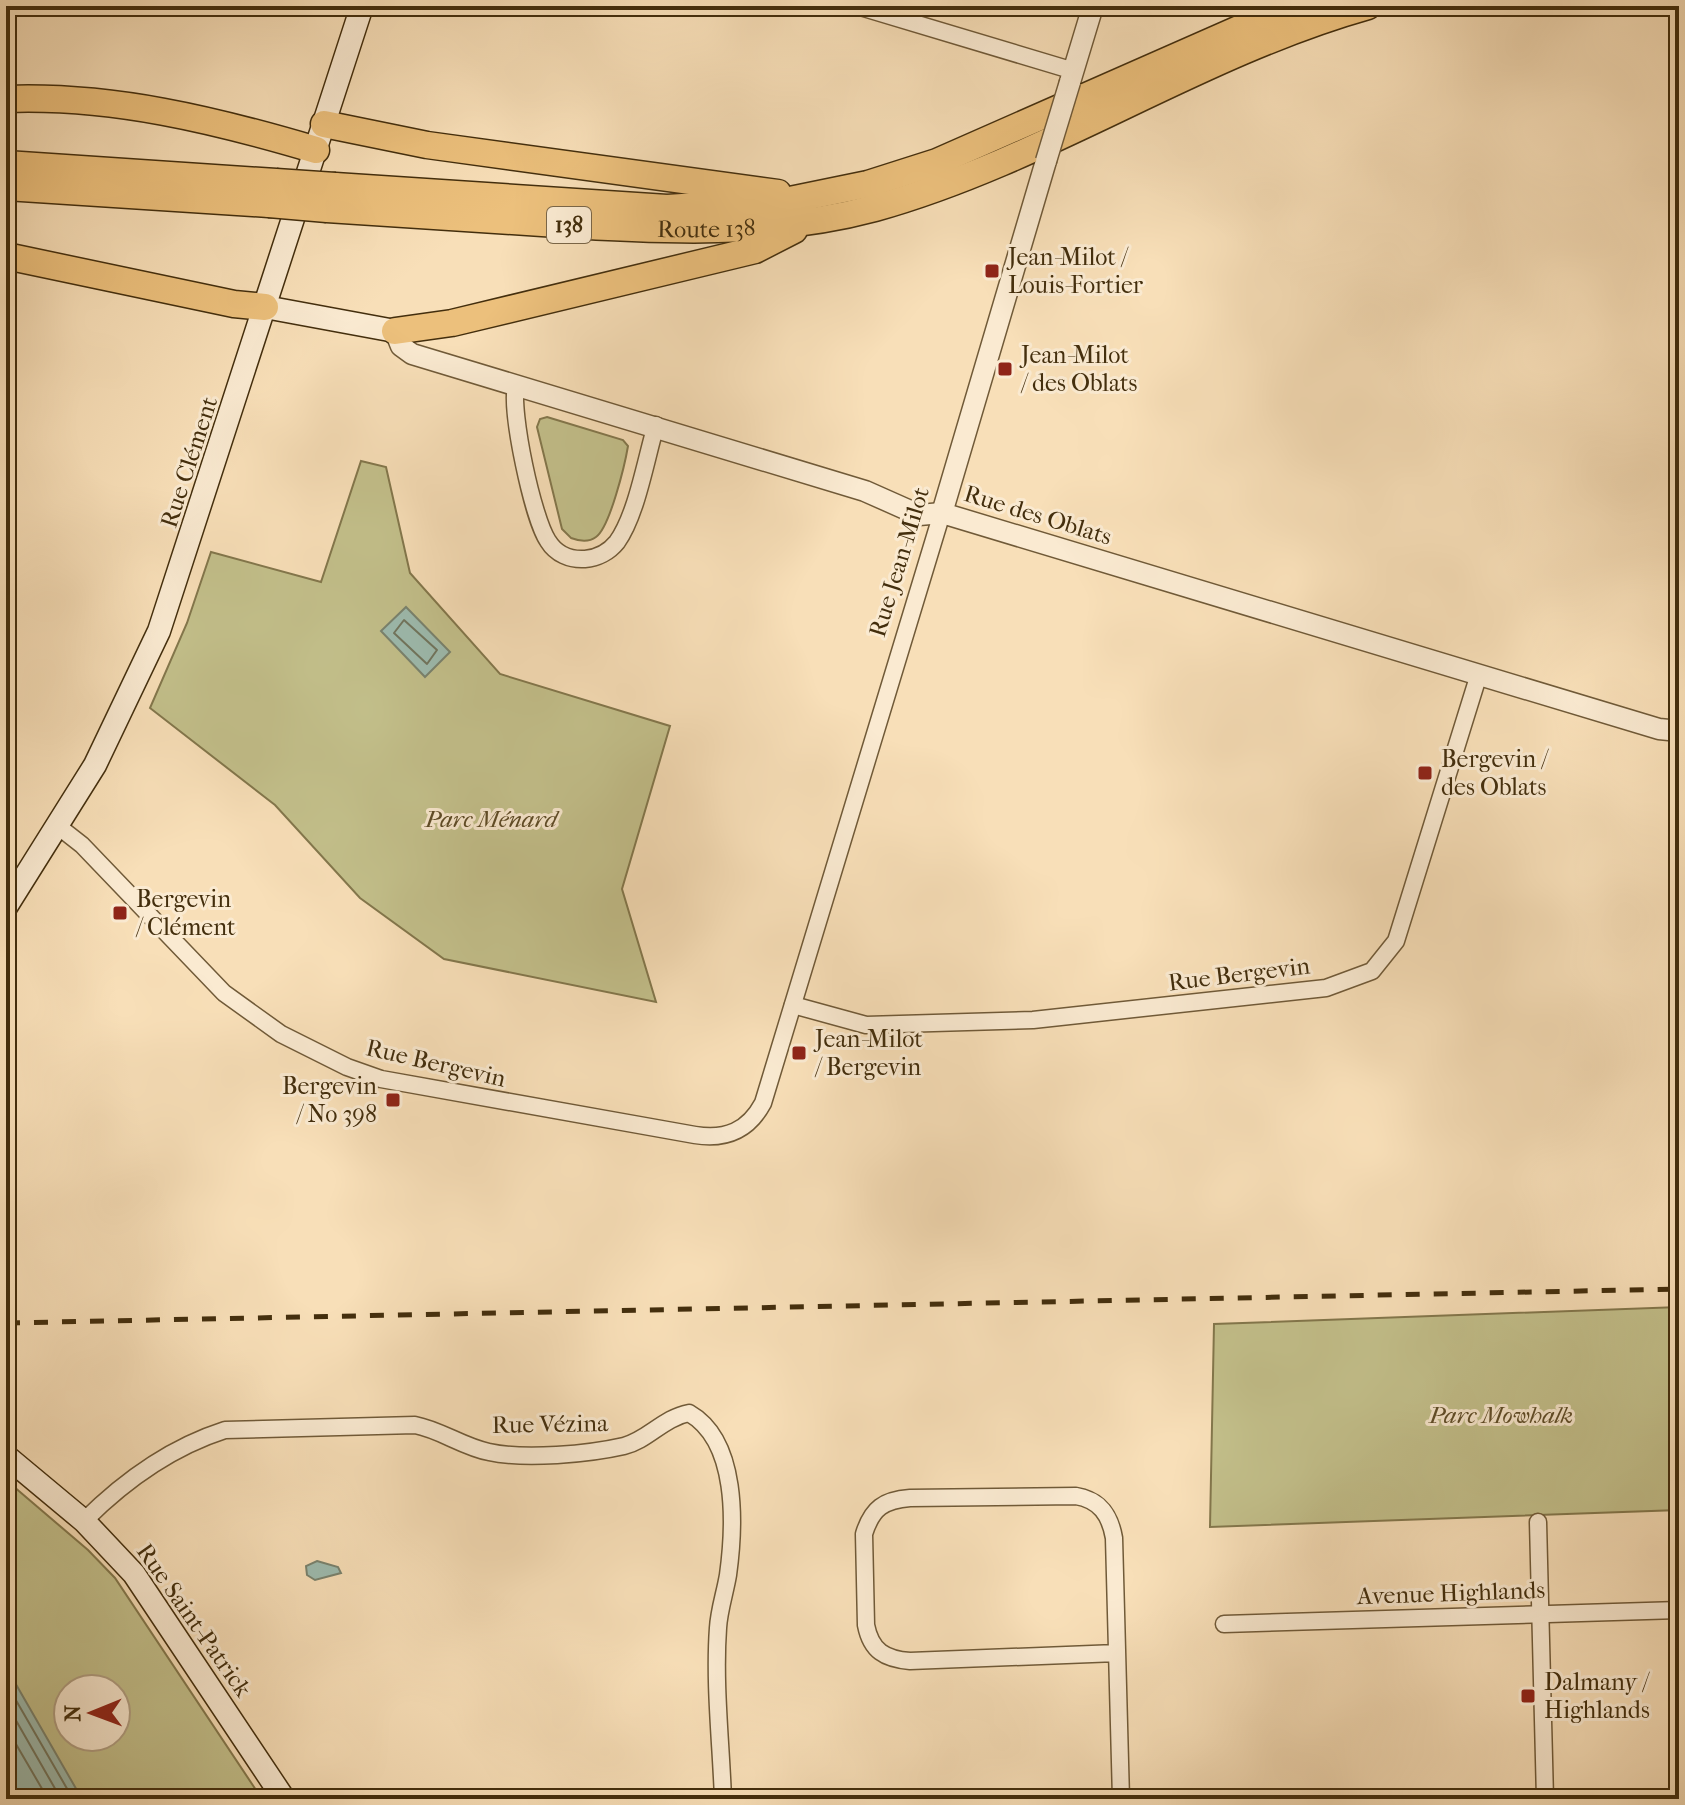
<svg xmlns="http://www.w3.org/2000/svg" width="1685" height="1805" viewBox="0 0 1685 1805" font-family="'IM FELL French Canon',serif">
	<rect width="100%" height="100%" fill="#f8dfb8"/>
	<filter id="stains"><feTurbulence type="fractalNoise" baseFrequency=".0025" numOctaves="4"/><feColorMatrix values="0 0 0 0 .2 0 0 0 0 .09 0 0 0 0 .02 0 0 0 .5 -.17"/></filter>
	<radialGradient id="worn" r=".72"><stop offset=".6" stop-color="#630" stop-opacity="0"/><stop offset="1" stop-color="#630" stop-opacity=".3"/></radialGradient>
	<!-- green -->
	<g fill="#c3c08b" stroke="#83774c" stroke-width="2" fill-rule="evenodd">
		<path d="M547,417L623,440L628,446C625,464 610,527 596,537C588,543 579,541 571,538L562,529L537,427L540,419Z"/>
		<polygon points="361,461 386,467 410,573 500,674 670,726 622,889 656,1002 444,959 360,898 275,805 150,708 187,623 211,552 321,582"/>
		<polygon points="1679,1307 1679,1510 1210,1527 1214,1324"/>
		<path d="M6,1480L88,1550L115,1578L262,1799H6ZM68,1689H116V1737H68Z"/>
	</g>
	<!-- water -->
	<g fill="#9dbcb0" stroke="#79836f" stroke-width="2">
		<polygon points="406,607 450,652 425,677 381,631"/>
		<polygon points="317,1561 338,1567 341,1573 315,1580 307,1575 306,1566"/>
		<polygon points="6,1667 82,1799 6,1799"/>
	</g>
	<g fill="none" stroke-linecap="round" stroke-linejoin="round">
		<!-- shore -->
		<g stroke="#70755e" stroke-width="2">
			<polygon points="404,620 437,650 427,664 394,633"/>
			<polyline points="6,1683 73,1799"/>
			<polyline points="6,1703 61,1799"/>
			<polyline points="6,1727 48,1799"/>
		</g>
		<defs>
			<g id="minor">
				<polyline points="857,6 1074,71"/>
				<path d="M516,385C510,412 533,519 548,541C556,554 570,560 585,559C597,558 609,552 617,542C637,514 646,458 656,425"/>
				<path d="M59,827L82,845L224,993L281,1034L347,1067L381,1079L695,1135C726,1140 748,1131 763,1103L942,513"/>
				<polyline points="793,1005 866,1025 1033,1020 1326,988 1372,971 1396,941 1479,674"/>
				<path d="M84,1521C123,1482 172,1447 225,1430L415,1425C441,1430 463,1447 489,1452C525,1460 589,1454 624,1446C648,1440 663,1418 689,1413C738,1441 735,1524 728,1575C725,1593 719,1610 718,1628C714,1684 721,1743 723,1799"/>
				<polyline points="1538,1522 1545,1799"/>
				<polyline points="1224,1624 1679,1610"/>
				<path d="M1117,1653L910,1661C885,1659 871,1651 866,1625L864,1534C872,1508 884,1500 910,1498L1076,1496C1100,1500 1110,1515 1114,1538L1121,1799"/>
			</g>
			<g id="tertiary">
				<polyline points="1070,82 1093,6"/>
				<polyline points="395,331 401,346 412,354 865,491 919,515 942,513 1659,729 1679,731"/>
				<polyline points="942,513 1046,161"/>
			</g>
			<g id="secondary">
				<polyline points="265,307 395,331"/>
				<polyline points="6,907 95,765 159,631 362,6"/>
				<polyline points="6,1456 84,1521 134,1574 284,1799"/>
			</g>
			<g id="trunk">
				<path d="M6,99C112,95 215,120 316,150"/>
				<polyline points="324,124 427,145 778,193"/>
				<polyline points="6,164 276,182"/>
				<polyline points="335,186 667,208 790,200 868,184 937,162 1291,6"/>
				<polyline points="6,187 269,204"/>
				<path id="s1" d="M327,209C404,214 480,219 557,224C664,231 771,236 875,208C1047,160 1197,54 1368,6"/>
				<polyline points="6,256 234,304 265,307"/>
				<polyline points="395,331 452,323 755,250 794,230"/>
			</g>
		</defs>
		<!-- minor casing -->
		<use href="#minor" stroke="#705a38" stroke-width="19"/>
		<!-- tertiary casing -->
		<use href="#tertiary" stroke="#705a38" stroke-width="23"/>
		<!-- secondary casing -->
		<use href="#secondary" stroke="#432e0d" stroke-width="25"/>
		<!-- trunk casing -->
		<use href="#trunk" stroke="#432e0d" stroke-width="29"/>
		<!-- minor -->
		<use href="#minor" stroke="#faead1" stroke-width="16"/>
		<!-- tertiary -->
		<use href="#tertiary" stroke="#faead1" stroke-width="20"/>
		<!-- secondary -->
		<use href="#secondary" stroke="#faead1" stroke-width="22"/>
		<!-- trunk -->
		<use href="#trunk" stroke="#ecc07c" stroke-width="26"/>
		<!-- rail -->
		<polyline stroke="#432e0d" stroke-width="5" stroke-dasharray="14 14" stroke-linecap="butt" points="6,1323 1679,1289"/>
		<defs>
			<polyline id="tertiary-bridge" points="1046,161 1070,82"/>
			<g id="trunk-bridge">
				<polyline points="276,182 335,186"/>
				<polyline points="269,204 327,209"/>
			</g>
		</defs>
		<!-- tertiary-bridge casing -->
		<use href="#tertiary-bridge" stroke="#705a38" stroke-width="23" stroke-linecap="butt"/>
		<!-- trunk-bridge casing -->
		<use href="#trunk-bridge" stroke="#432e0d" stroke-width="29" stroke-linecap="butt"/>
		<!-- tertiary-bridge -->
		<use href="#tertiary-bridge" stroke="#faead1" stroke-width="20"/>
		<!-- trunk-bridge -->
		<use href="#trunk-bridge" stroke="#ecc07c" stroke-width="26"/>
	</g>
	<!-- markers -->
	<g fill="#8f2418" stroke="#faead1" stroke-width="3">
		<rect x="984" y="263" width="16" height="16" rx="4"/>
		<rect x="997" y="361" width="16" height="16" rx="4"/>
		<rect x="1417" y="765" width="16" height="16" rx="4"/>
		<rect x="112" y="905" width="16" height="16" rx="4"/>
		<rect x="791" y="1045" width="16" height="16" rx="4"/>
		<rect x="385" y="1092" width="16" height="16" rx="4"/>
		<rect x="1520" y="1688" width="16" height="16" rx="4"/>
	</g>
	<g text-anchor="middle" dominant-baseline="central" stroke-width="6" stroke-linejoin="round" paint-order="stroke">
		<!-- shield labels -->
		<rect fill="#faead1" stroke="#7a6648" stroke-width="2" x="547" y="207" width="44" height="36" rx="6"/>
		<g font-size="22" font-weight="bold" fill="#432e0d">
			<text x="569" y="225">138</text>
		</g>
		<!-- street labels -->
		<g font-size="24" fill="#432e0d" stroke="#faead1">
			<text stroke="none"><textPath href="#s1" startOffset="380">Route 138</textPath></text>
			<text transform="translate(189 462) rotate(-72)">Rue Clément</text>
			<text transform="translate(1038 515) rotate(17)">Rue des Oblats</text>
			<text transform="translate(899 562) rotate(-73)">Rue Jean-Milot</text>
			<text transform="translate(1239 974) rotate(-7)">Rue Bergevin</text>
			<text transform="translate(436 1063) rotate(13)">Rue Bergevin</text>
			<text transform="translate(550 1424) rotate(-1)">Rue Vézina</text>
			<text transform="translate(1451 1593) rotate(-2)">Avenue Highlands</text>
			<text transform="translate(194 1620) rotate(55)">Rue Saint-Patrick</text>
		</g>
		<!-- poi labels -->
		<g font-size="24" fill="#432e0d" stroke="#faead1" text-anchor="start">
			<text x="1008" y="257">Jean-Milot /<tspan x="1008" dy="28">Louis-Fortier</tspan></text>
			<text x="1021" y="355">Jean-Milot<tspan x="1021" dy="28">/ des Oblats</tspan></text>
			<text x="1441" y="759">Bergevin /<tspan x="1441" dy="28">des Oblats</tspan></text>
			<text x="136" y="899">Bergevin<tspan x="136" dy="28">/ Clément</tspan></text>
			<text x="815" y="1039">Jean-Milot<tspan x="815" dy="28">/ Bergevin</tspan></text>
			<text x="377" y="1086" text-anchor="end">Bergevin<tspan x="377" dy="28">/ No 398</tspan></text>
			<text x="1544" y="1682">Dalmany /<tspan x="1544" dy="28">Highlands</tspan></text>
		</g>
		<!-- park labels -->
		<g font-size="24" font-style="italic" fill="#5d4b26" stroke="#faead1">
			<text x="491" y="819">Parc Ménard</text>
			<text x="1501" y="1415">Parc Mowhalk</text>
		</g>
	</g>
	<!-- margin -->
	<rect width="1685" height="1805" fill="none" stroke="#f8dfb8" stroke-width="32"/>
	<rect x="8" y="8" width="1669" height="1789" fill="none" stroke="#432e0d" stroke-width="4"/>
	<rect x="16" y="16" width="1653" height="1773" fill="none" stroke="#432e0d" stroke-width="2"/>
	<!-- north arrow -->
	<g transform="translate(92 1713) rotate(269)"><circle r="38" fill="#faead1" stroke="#b19f83" stroke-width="2"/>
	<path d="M0-6L14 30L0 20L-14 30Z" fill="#8f2418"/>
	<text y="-12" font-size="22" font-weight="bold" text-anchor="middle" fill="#432e0d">N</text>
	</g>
	<rect width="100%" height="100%" filter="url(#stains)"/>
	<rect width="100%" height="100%" fill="url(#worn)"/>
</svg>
